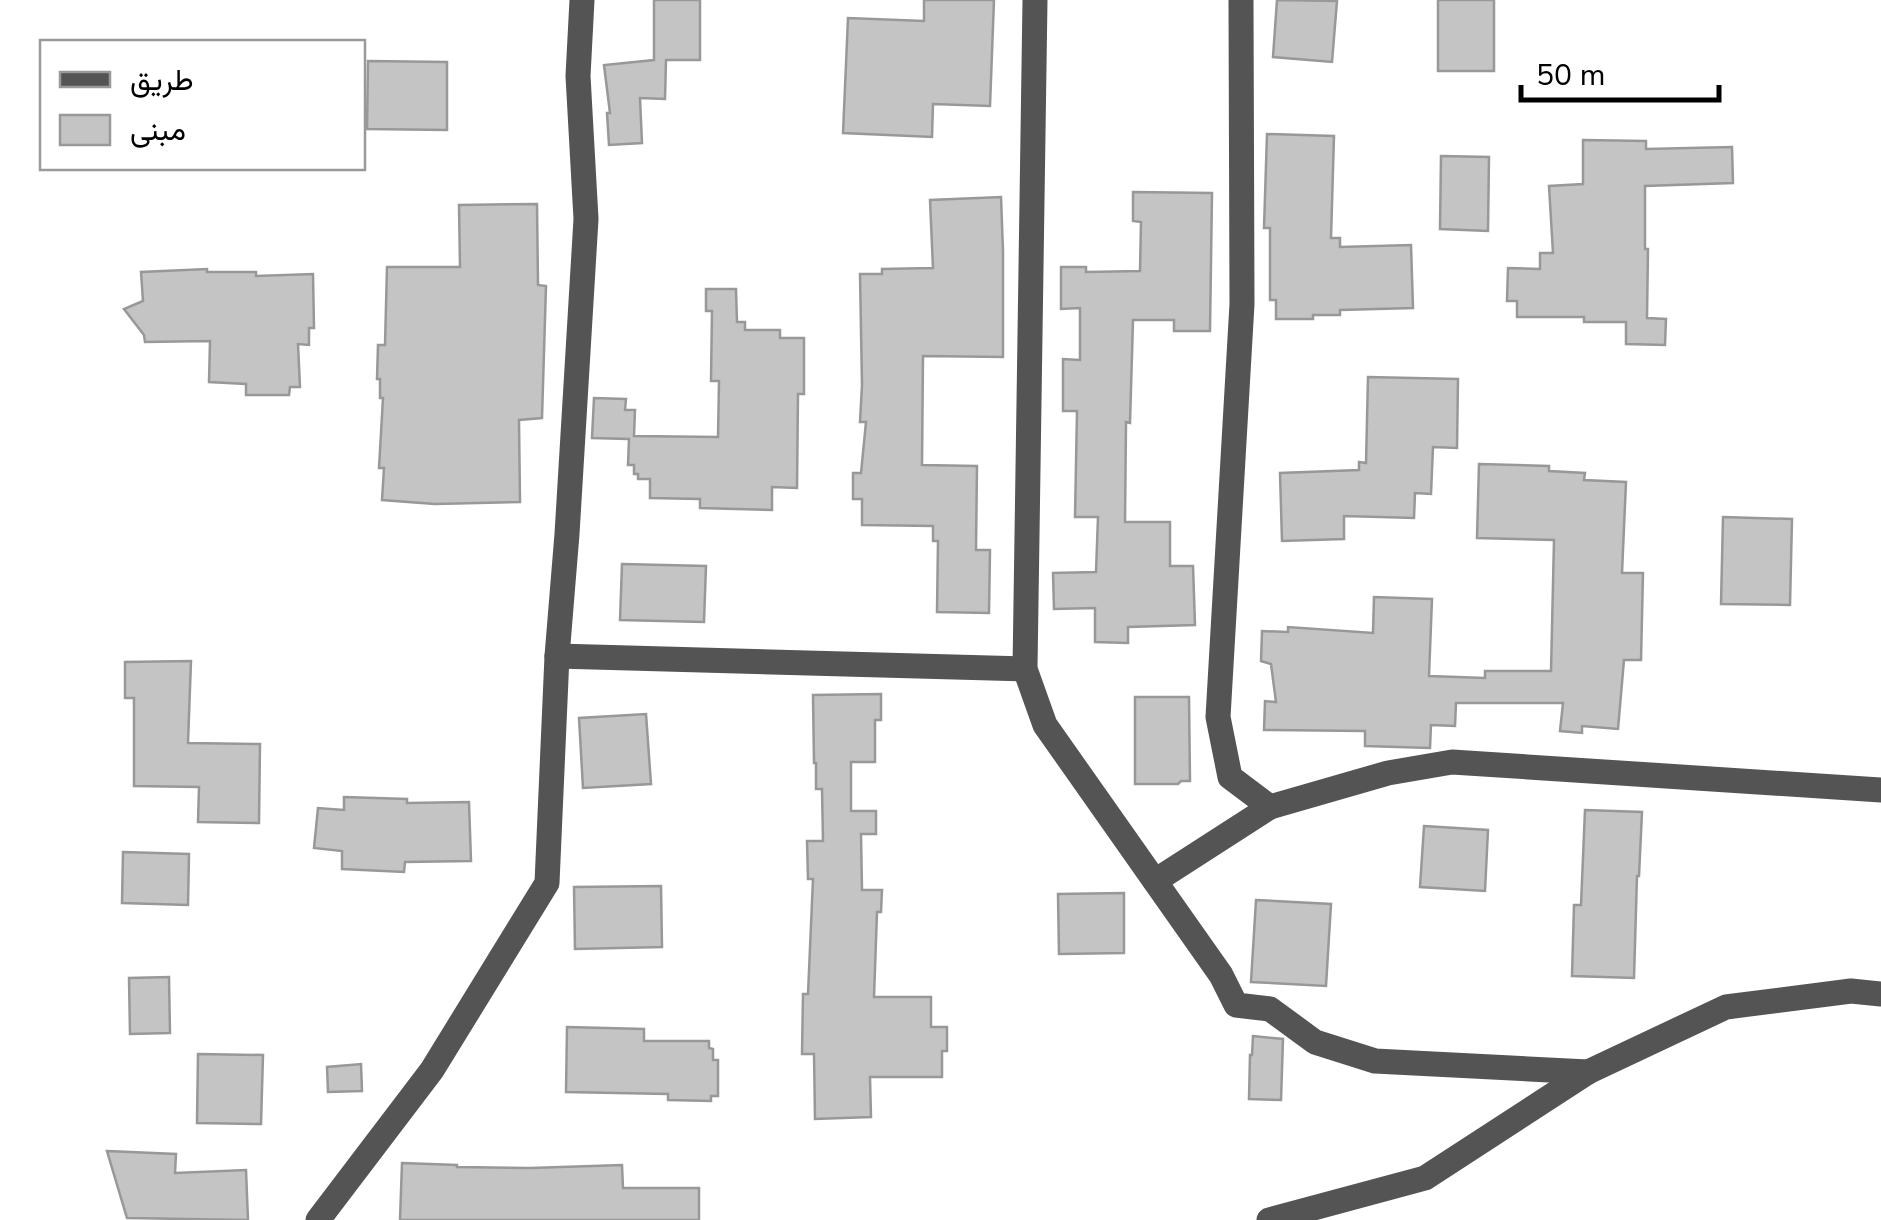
<svg xmlns="http://www.w3.org/2000/svg" width="1881" height="1220" viewBox="0 0 1881 1220" font-family="'Nunito Sans',Vazirmatn,sans-serif">
	<rect width="100%" height="100%" fill="#fff"/>
	<!-- building -->
	<g fill="#c4c4c4" stroke="#989898" stroke-width="2.5">
		<polygon points="654,0 700,0 700,60 666,60 665,99 640,98 642,143 609,145 607,113 610,113 604,65 654,60"/>
		<polygon points="924,0 994,0 990,106 933,104 932,137 843,133 848,18 924,21"/>
		<polygon points="1277,0 1337,1 1332,62 1273,57"/>
		<rect x="1438" y="0" width="56" height="71"/>
		<polygon points="368,61 447,62 447,130 367,129"/>
		<polygon points="1267,134 1334,136 1331,238 1340,238 1340,247 1411,245 1413,308 1340,310 1340,315 1313,315 1313,319 1276,319 1276,300 1270,300 1270,228 1264,228"/>
		<polygon points="1583,140 1646,141 1646,149 1732,147 1733,183 1645,186 1645,249 1648,249 1647,318 1666,319 1665,345 1626,344 1626,322 1584,322 1584,317 1517,317 1517,301 1507,301 1508,268 1540,269 1540,253 1553,253 1549,186 1583,184"/>
		<polygon points="1441,156 1489,157 1488,231 1440,229"/>
		<polygon points="1133,192 1212,193 1210,331 1174,331 1174,320 1133,320 1130,423 1126,422 1125,522 1170,522 1170,566 1193,566 1195,625 1128,627 1128,643 1095,642 1095,608 1054,609 1053,573 1096,572 1098,517 1075,517 1077,411 1063,411 1063,359 1080,360 1080,308 1061,309 1061,267 1086,267 1086,272 1140,271 1141,222 1133,221"/>
		<polygon points="1001,197 1003,251 1003,357 923,356 922,465 977,466 976,550 990,550 989,613 937,612 938,541 933,541 933,526 862,525 862,499 853,499 853,473 861,473 866,422 860,422 862,385 860,274 882,274 882,269 933,268 930,200"/>
		<polygon points="537,204 538,285 546,286 542,418 519,420 520,502 435,504 382,500 384,468 379,468 383,398 380,398 380,379 377,379 378,345 385,345 387,267 460,267 459,205"/>
		<polygon points="207,269 207,272 256,272 256,276 313,274 314,328 309,328 309,345 298,344 300,387 290,387 289,395 246,395 246,384 209,382 210,341 145,342 144,335 124,309 143,301 141,272"/>
		<polygon points="706,289 736,289 737,322 745,322 745,330 780,330 780,338 804,338 804,394 798,394 797,488 772,487 772,510 700,508 700,499 650,498 650,479 638,479 638,474 634,474 634,465 628,465 629,439 592,438 594,398 626,399 625,410 635,410 634,436 718,437 719,381 711,381 712,311 706,311"/>
		<polygon points="1368,377 1458,379 1457,448 1433,447 1431,494 1415,493 1414,518 1344,516 1344,539 1282,541 1280,473 1359,470 1359,462 1366,463"/>
		<polygon points="1479,464 1549,466 1549,471 1585,473 1584,480 1626,482 1622,573 1643,573 1641,660 1624,660 1618,729 1582,726 1582,733 1560,731 1563,703 1456,703 1455,726 1431,725 1430,748 1365,746 1365,731 1264,730 1265,701 1276,702 1271,664 1261,661 1262,631 1288,632 1288,627 1373,633 1374,597 1432,599 1429,676 1485,678 1485,671 1551,671 1554,540 1477,538"/>
		<polygon points="1723,517 1792,519 1790,605 1721,604"/>
		<polygon points="622,564 706,566 704,622 620,620"/>
		<polygon points="191,661 188,743 260,744 259,823 198,822 199,787 134,786 134,698 125,698 125,662"/>
		<polygon points="881,694 881,720 875,720 875,762 851,762 851,811 876,811 876,834 861,834 862,890 882,890 881,912 877,912 874,997 931,997 931,1027 947,1027 947,1051 942,1051 942,1077 870,1077 871,1117 815,1119 814,1054 802,1054 803,994 808,994 813,879 808,879 807,841 823,841 822,789 816,789 816,763 814,763 813,695"/>
		<polygon points="1135,697 1189,697 1190,781 1181,781 1178,784 1135,784"/>
		<polygon points="646,714 651,784 583,788 579,718"/>
		<polygon points="344,797 407,799 407,803 469,802 471,861 405,862 404,872 342,869 342,851 314,848 318,808 344,810"/>
		<polygon points="1585,810 1642,812 1639,876 1637,876 1634,978 1572,976 1574,905 1581,905"/>
		<polygon points="1424,826 1488,830 1485,891 1420,887"/>
		<polygon points="123,852 189,854 188,905 122,903"/>
		<polygon points="661,886 662,947 575,949 574,887"/>
		<polygon points="1124,893 1124,953 1059,954 1058,894"/>
		<polygon points="1256,900 1331,904 1326,986 1251,982"/>
		<polygon points="169,977 170,1033 130,1034 129,978"/>
		<polygon points="567,1027 644,1029 644,1041 709,1041 709,1048 713,1049 713,1060 718,1060 718,1096 711,1096 711,1101 668,1100 668,1094 566,1092"/>
		<polygon points="1253,1036 1283,1039 1281,1100 1249,1099 1250,1055 1252,1055"/>
		<polygon points="198,1054 263,1055 261,1124 197,1123"/>
		<polygon points="361,1064 362,1091 328,1092 327,1067"/>
		<polygon points="107,1151 176,1154 175,1173 246,1170 248,1220 127,1218"/>
		<polygon points="402,1163 457,1165 457,1167 530,1168 622,1165 623,1188 699,1188 699,1220 400,1220"/>
	</g>
	<g fill="none" stroke-linecap="round" stroke-linejoin="round">
		<!-- minor -->
		<g stroke="#545454" stroke-width="25">
			<polyline points="1035,0 1025,669 1045,725 1221,975 1236,1005 1270,1009 1315,1042 1375,1061 1588,1072"/>
			<polyline points="1241,0 1242,304 1218,717 1230,777 1270,807 1388,773 1452,762 1881,790"/>
			<polyline points="557,656 1025,669"/>
			<polyline points="1155,881 1270,807"/>
			<polyline points="318,1220 432,1070 547,883 557,656 567,534 586,219 578,76 582,0"/>
			<polyline points="1269,1220 1425,1178 1588,1072 1726,1007 1851,991 1881,994"/>
		</g>
	</g>
	<!-- legend -->
	<rect x="40" y="40" width="325" height="130" fill="#ffffff" stroke="#999999" stroke-width="2.5"/>
	<rect x="60" y="72" width="50" height="15" fill="#545454" stroke="#999999" stroke-width="2.5"/>
	<text x="130" y="90" font-size="30" fill="#000000">طريق</text>
	<rect x="60" y="115" width="50" height="30" fill="#c4c4c4" stroke="#999999" stroke-width="2.5"/>
	<text x="130" y="140" font-size="30" fill="#000000">مبنى</text>
	<!-- scale -->
	<path d="M1521 85v15h198v-15" fill="none" stroke="#000000" stroke-width="5"/>
	<text x="1536" y="85" font-size="30" fill="#000000" stroke="#ffffff" stroke-width="8" paint-order="stroke">50 m</text>
</svg>
